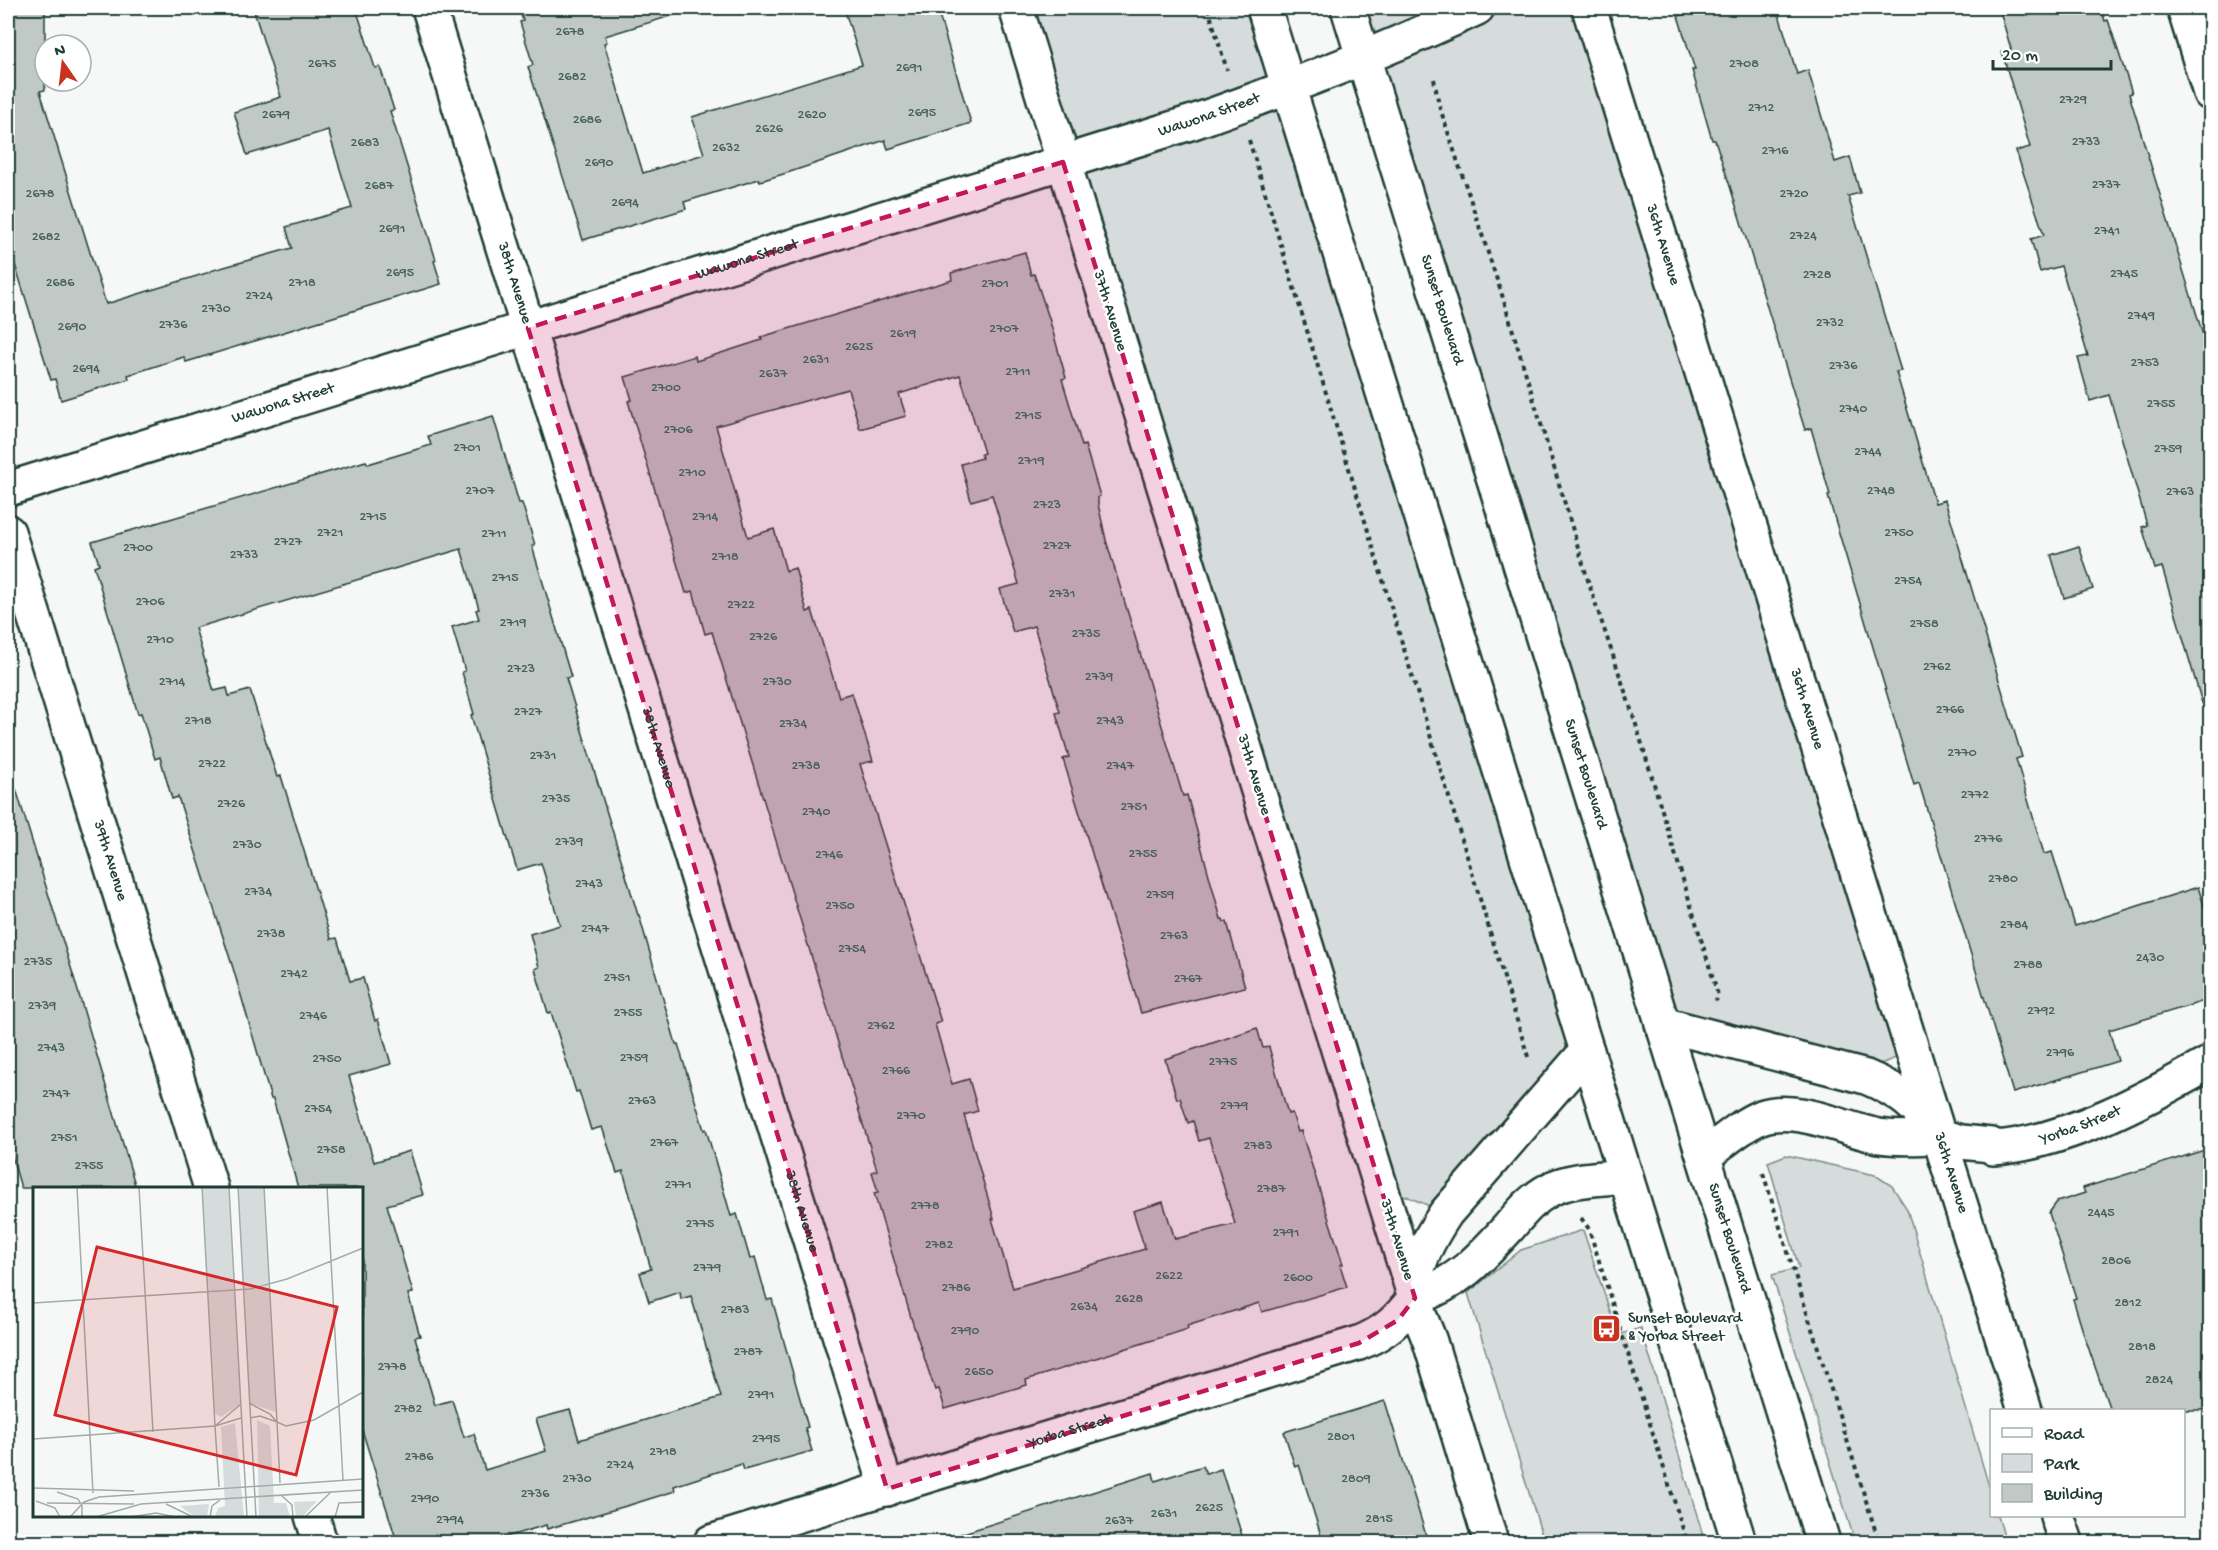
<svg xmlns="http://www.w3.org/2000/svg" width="2218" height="1550" viewBox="0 0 2218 1550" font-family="'Gochi Hand',sans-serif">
	<rect width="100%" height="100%" fill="#f6f7f7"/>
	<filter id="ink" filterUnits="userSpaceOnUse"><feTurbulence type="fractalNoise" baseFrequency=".0167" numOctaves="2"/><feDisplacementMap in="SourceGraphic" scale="12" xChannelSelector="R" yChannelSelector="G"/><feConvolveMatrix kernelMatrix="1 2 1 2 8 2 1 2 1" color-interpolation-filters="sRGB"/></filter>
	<g filter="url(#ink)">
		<!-- green -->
		<g fill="#d6dcdb" stroke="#7a8c88" stroke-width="1.5">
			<polygon points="1016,8 1264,8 1587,1051 1446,1213 1380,1185"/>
			<polygon points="1348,8 1592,8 1913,1051 1883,1063 1832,1068 1662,1024"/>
			<polygon points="1786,1155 1875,1175 1892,1186 1907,1209 1991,1493 1992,1516 1998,1516 2006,1542 1855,1542 1772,1275 1799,1268 1768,1162"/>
			<polygon points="1583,1230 1618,1335 1641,1328 1705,1542 1544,1542 1468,1293 1521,1250"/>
		</g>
		<!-- building -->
		<g fill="#c0c9c6" stroke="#1f3d34" stroke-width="1.5" fill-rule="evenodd">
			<polygon points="8,8 45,8 45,90 40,91 106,304 210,272 210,271 292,248 286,227 352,208 328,130 247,155 234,112 281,97 253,8 356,8 375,68 380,67 394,110 390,111 436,260 434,261 441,284 186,362 184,357 128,375 129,379 61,400 55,379 51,380 8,242"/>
			<polygon points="519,8 673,8 674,15 605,36 607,42 604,43 643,173 704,154 692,117 862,65 844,8 937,8 971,123 888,149 885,140 790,172 760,181 759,179 684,202 686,209 583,240 528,67 533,65 520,22 523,21"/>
			<polygon points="1708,8 1777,8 1797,74 1808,70 1835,162 1850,157 1860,193 1848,196 1901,371 1896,372 1935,503 1945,500 2022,757 2016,759 2044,854 2052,852 2075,926 2198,887 2211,927 2211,999 2109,1030 2118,1061 2013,1093 1919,783 1914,785 1828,496 1830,495 1811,428 1805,430 1729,183 1715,140 1712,140 1692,70 1695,70 1678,16"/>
			<polygon points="1999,8 2101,8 2105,21 2108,20 2132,93 2129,94 2211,361 2211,702 2202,703 2162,567 2155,569 2142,527 2147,525 2109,395 2090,401 2078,358 2088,356 2061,266 2040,272 2031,239 2044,235 2016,151 2030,147 2002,52 2011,49"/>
			<polygon points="1025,252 1031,275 1034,274 1049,318 1066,378 1062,379 1082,446 1085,445 1100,496 1098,497 1098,504 1106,540 1137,643 1183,796 1187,795 1221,919 1223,919 1224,922 1227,922 1245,987 1141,1013 1063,759 1069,757 1056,713 1060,712 1034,626 1013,632 1000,589 1019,584 992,495 971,501 961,464 982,458 981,454 984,453 960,375 899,394 906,416 860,429 848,389 716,426 748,537 774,529 786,571 795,568 807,612 812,610 839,697 852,693 873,761 860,764 941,1022 935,1024 952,1084 969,1079 978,1111 964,1115 994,1219 992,1219 1013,1288 1145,1249 1133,1211 1163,1202 1175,1239 1235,1224 1209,1138 1199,1141 1193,1121 1188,1123 1180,1098 1177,1099 1165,1059 1257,1028 1263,1048 1269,1047 1288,1114 1292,1113 1298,1132 1301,1131 1343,1264 1340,1265 1347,1287 1262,1312 1259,1303 1187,1326 1188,1329 1026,1380 1027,1385 945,1409 939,1389 935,1390 913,1324 874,1193 878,1192 872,1172 877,1170 712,632 705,634 693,591 686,593 628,401 632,400 625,377 695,356 696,361 762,340 761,337 952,280 951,273"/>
			<path d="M493,416L519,503H522L535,545L532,546L571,677L566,678L638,915H639L676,1044H678L704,1130L706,1129L731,1216L737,1214L750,1259L755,1257L767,1300L772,1299L808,1427L805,1428L812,1451L744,1470L742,1464L674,1486L675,1491L633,1504L547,1529L546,1525L489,1542H397L362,1430V1188H298L273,1099H271L233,968L178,797L172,799L160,757L155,759L141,713L138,714L94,566L99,564L92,542L366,461L368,464L431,445L428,436ZM461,549L479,609L476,610L479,619L452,627L465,671L462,672L474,714L471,715L517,870L541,863L560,925L530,934L539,967L535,969L548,1013L551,1012L576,1092L579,1091L591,1130L602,1127L617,1173L623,1171L651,1269L640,1273L649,1302L680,1292L681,1299L691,1296L721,1397L579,1440L570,1410L536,1419L546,1451L485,1470L474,1434L464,1437L452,1400L435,1405L415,1337L420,1336L408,1294L413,1293L387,1205L423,1195L410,1151L374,1162L349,1076L391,1064L378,1019L375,1021L363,978L350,981L337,938L331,939L281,776L277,777L250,690L229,696L227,688L214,691L195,628Z"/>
			<polygon points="2079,546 2093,589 2064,598 2051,555"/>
			<polygon points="16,789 72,971 136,1188 21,1188 8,1143 8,790"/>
			<polygon points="2211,1148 2211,1410 2110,1410 2084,1335 2073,1299 2076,1298 2049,1213 2057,1202 2085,1193 2083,1188"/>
			<polygon points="1385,1401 1428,1542 1323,1542 1299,1465 1295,1467 1284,1432"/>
			<polygon points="1203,1466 1206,1474 1221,1469 1244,1542 958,1542 957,1535 1153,1473 1155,1481"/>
		</g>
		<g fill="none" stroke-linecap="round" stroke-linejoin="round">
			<defs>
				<g id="street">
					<path id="s1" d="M429,8L887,1489"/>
					<path id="s2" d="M1589,8L1939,1136L1961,1142L1991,1145L1994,1148C2066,1143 2148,1098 2210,1063"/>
					<polyline points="2184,8 2210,93"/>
					<path id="s3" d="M8,489L1193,122C1289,88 1385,51 1477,8"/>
					<path id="s4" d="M8,532L211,1188"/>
					<polyline points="312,1516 320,1542"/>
					<path id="s5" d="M711,1542L1359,1343C1386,1332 1397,1321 1415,1298L1016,8"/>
				</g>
				<g id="secondary">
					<polyline points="1264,8 1739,1542"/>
					<path id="s6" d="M1348,8L1823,1542"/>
					<path id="s7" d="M1662,1024L1866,1077C1900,1091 1918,1106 1939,1136L2025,1410"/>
					<path d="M1704,1156C1722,1143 1741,1125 1761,1117C1795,1104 1845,1130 1879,1136C1899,1139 1919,1138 1939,1136"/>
					<path d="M1415,1298C1459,1282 1478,1261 1509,1227C1521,1213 1532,1199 1549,1190C1571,1178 1602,1179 1626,1176"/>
					<polyline points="2057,1516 2066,1542"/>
					<path d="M1491,1542C1471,1477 1451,1411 1431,1345C1427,1330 1416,1313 1415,1298C1412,1268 1430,1237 1446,1213L1587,1051"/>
				</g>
			</defs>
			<!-- street casing -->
			<use href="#street" stroke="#1f3d34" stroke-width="38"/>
			<!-- secondary casing -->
			<use href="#secondary" stroke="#1f3d34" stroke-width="38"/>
			<!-- path -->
			<g stroke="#1f3d34" stroke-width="4" stroke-dasharray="4.5 4.5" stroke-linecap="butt">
				<polyline points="1208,8 1227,70"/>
				<polyline points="1434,79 1439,105 1503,298 1590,587 1634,718 1718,995 1716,1001"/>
				<polyline points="1249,140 1529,1060"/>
				<polyline points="1763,1173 1879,1542"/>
				<polyline points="1581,1218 1589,1229 1687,1542"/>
			</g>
			<!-- street -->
			<use href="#street" stroke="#fff" stroke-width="33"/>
			<!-- secondary -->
			<use href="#secondary" stroke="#fff" stroke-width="33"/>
		</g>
	</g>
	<!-- marked area -->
	<path fill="#c2185b" fill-opacity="0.2" stroke="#c2185b" stroke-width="4.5" stroke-dasharray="12 8" stroke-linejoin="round" d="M1063,162L1415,1298L1398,1320L1359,1343L887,1489L528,328Z"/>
	<!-- icons -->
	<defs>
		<symbol id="bus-square" viewBox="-11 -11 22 22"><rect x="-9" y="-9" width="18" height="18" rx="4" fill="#c8321e" stroke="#fff"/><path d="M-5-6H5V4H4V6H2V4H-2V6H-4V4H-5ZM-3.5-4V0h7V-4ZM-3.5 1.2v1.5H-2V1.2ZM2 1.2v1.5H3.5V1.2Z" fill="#fff"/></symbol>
	</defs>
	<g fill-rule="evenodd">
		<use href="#bus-square" x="1590" y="1312" width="33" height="33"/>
	</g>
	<g text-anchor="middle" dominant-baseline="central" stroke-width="5" stroke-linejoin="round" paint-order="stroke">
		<!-- number labels -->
		<g font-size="14" fill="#476058">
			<text x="570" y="32">2678</text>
			<text x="322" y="64">2675</text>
			<text x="1744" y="64">2708</text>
			<text x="909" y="68">2691</text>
			<text x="572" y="77">2682</text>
			<text x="2073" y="100">2729</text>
			<text x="1761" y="108">2712</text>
			<text x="922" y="113">2695</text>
			<text x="276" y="115">2679</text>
			<text x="812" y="115">2620</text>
			<text x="587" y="120">2686</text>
			<text x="769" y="129">2626</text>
			<text x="2086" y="142">2733</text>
			<text x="365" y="143">2683</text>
			<text x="726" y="148">2632</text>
			<text x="1775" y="151">2716</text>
			<text x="599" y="163">2690</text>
			<text x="2106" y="185">2737</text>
			<text x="379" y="186">2687</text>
			<text x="40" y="194">2678</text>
			<text x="1794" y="194">2720</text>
			<text x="625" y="203">2694</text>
			<text x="392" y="229">2691</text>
			<text x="2107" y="231">2741</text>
			<text x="1803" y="236">2724</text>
			<text x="46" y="237">2682</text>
			<text x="400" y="273">2695</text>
			<text x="2124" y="274">2745</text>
			<text x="1817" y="275">2728</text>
			<text x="60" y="283">2686</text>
			<text x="302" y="283">2718</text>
			<text x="995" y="284">2701</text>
			<text x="259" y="296">2724</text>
			<text x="216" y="309">2730</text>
			<text x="2141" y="316">2749</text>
			<text x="1830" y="323">2732</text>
			<text x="173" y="325">2736</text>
			<text x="72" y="327">2690</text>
			<text x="1004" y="329">2707</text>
			<text x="903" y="334">2619</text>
			<text x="859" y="347">2625</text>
			<text x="816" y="360">2631</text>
			<text x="2145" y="363">2753</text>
			<text x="1843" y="366">2736</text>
			<text x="86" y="369">2694</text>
			<text x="1018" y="372">2711</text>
			<text x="773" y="374">2637</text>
			<text x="666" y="388">2700</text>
			<text x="2161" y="404">2755</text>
			<text x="1853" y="409">2740</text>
			<text x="1028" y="416">2715</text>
			<text x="678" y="430">2706</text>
			<text x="467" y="448">2701</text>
			<text x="2168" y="449">2759</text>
			<text x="1868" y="452">2744</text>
			<text x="1031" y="461">2719</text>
			<text x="692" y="473">2710</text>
			<text x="480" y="491">2707</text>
			<text x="1881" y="491">2748</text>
			<text x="2180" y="492">2763</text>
			<text x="1047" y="505">2723</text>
			<text x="373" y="517">2715</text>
			<text x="705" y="517">2714</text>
			<text x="330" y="533">2721</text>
			<text x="1899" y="533">2750</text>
			<text x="494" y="534">2711</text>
			<text x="288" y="542">2727</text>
			<text x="1057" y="546">2727</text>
			<text x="138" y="548">2700</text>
			<text x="244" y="555">2733</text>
			<text x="725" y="557">2718</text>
			<text x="505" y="578">2715</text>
			<text x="1908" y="581">2754</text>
			<text x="1062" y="594">2731</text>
			<text x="150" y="602">2706</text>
			<text x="741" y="605">2722</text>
			<text x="513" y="623">2719</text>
			<text x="1924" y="624">2758</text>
			<text x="1086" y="634">2735</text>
			<text x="763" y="637">2726</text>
			<text x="160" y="640">2710</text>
			<text x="1937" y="667">2762</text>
			<text x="521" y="669">2723</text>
			<text x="1099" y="677">2739</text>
			<text x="172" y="682">2714</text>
			<text x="777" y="682">2730</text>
			<text x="1950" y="710">2766</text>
			<text x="528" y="712">2727</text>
			<text x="198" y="721">2718</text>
			<text x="1110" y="721">2743</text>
			<text x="793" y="724">2734</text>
			<text x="1962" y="753">2770</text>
			<text x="543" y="756">2731</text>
			<text x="212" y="764">2722</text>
			<text x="806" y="766">2738</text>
			<text x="1120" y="766">2747</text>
			<text x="1975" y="795">2772</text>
			<text x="556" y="799">2735</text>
			<text x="231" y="804">2726</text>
			<text x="1134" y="807">2751</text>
			<text x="816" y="812">2740</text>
			<text x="1988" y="839">2776</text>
			<text x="569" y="842">2739</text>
			<text x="247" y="845">2730</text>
			<text x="1143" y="854">2755</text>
			<text x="829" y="855">2746</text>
			<text x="2003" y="879">2780</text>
			<text x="589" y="884">2743</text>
			<text x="258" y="892">2734</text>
			<text x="1160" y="895">2759</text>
			<text x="840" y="906">2750</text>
			<text x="2014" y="925">2784</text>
			<text x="595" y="929">2747</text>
			<text x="271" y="934">2738</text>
			<text x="1174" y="936">2763</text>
			<text x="852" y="949">2754</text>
			<text x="2150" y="958">2430</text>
			<text x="38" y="962">2735</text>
			<text x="2028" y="965">2788</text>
			<text x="294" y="974">2742</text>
			<text x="617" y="978">2751</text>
			<text x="1188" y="979">2767</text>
			<text x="42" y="1006">2739</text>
			<text x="2041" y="1011">2792</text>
			<text x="628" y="1013">2755</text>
			<text x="313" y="1016">2746</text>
			<text x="881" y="1026">2762</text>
			<text x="51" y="1048">2743</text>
			<text x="2060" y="1053">2796</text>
			<text x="634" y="1058">2759</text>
			<text x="327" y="1059">2750</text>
			<text x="1223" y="1062">2775</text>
			<text x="896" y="1071">2766</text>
			<text x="56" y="1094">2747</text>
			<text x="642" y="1101">2763</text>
			<text x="1234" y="1106">2779</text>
			<text x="318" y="1109">2754</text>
			<text x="911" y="1116">2770</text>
			<text x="64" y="1138">2751</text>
			<text x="664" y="1143">2767</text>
			<text x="1258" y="1146">2783</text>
			<text x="331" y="1150">2758</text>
			<text x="89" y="1166">2755</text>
			<text x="678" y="1185">2771</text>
			<text x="1271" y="1189">2787</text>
			<text x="925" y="1206">2778</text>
			<text x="2101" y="1213">2445</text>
			<text x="700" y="1224">2775</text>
			<text x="1286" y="1233">2791</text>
			<text x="939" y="1245">2782</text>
			<text x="2116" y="1261">2806</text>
			<text x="707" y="1268">2779</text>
			<text x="1169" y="1276">2622</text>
			<text x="1298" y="1278">2600</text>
			<text x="956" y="1288">2786</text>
			<text x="1129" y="1299">2628</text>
			<text x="2128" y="1303">2812</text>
			<text x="1084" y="1307">2634</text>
			<text x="735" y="1310">2783</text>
			<text x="965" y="1331">2790</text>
			<text x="2142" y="1347">2818</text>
			<text x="748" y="1352">2787</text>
			<text x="392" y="1367">2778</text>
			<text x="979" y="1372">2650</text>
			<text x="2159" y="1380">2824</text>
			<text x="761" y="1395">2791</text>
			<text x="408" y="1409">2782</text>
			<text x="1341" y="1437">2801</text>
			<text x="766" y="1439">2795</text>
			<text x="663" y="1452">2718</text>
			<text x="419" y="1457">2786</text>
			<text x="620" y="1465">2724</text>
			<text x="577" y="1479">2730</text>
			<text x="1356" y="1479">2809</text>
			<text x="535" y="1494">2736</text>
			<text x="425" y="1499">2790</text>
			<text x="1209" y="1508">2625</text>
			<text x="1164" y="1514">2631</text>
			<text x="1379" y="1519">2815</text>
			<text x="450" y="1520">2794</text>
			<text x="1119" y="1521">2637</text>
		</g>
		<!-- street labels -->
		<g font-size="16" fill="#1f3d34" stroke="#fff">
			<text stroke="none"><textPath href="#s3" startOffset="1258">Wawona Street</textPath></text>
			<text stroke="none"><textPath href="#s2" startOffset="248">36th Avenue</textPath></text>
			<text stroke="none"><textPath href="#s3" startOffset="774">Wawona Street</textPath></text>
			<text stroke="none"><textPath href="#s1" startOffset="288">38th Avenue</textPath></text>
			<text transform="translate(1109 311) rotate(73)">37th Avenue</text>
			<text stroke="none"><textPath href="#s6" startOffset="316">Sunset Boulevard</textPath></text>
			<text stroke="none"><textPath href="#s3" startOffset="288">Wawona Street</textPath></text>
			<text stroke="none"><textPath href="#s2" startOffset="734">36th Avenue</textPath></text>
			<text stroke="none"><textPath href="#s1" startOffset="774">38th Avenue</textPath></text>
			<text transform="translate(1253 775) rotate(73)">37th Avenue</text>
			<text stroke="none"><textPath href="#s6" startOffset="802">Sunset Boulevard</textPath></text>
			<text stroke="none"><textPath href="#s4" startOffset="344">39th Avenue</textPath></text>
			<text stroke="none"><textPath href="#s2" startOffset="1328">Yorba Street</textPath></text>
			<text stroke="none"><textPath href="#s7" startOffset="345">36th Avenue</textPath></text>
			<text stroke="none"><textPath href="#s1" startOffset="1260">38th Avenue</textPath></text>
			<text stroke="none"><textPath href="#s6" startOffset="1288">Sunset Boulevard</textPath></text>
			<text transform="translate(1396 1240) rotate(73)">37th Avenue</text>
			<text stroke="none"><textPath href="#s5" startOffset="375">Yorba Street</textPath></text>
		</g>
		<!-- poi labels -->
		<g font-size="16" fill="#1f3d34" stroke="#fff" text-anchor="start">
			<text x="1628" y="1319">Sunset Boulevard<tspan x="1628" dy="18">&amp; Yorba Street</tspan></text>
		</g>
	</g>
	<!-- overview -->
	<g transform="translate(33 1187)">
		<rect width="330" height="330" fill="#f6f7f7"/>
		<path d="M169,0H196L208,217L188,230L181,226ZM205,0H231L243,225L216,216ZM224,233L237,239L241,316H253L257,330H226ZM202,236L211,330H182L185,321L192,319L188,240ZM284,314L269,330H263L261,315ZM176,317L174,330H162L147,319Z" fill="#d6dcdb"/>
		<path fill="none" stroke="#a0ada9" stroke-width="1.5" d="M44,0L60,306M106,0L120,245M196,0L214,330M205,0L223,330M231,0L244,235L253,239L281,233L330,205M294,0L310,293M0,116L217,102L254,92L330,61M216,216L237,227L244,235M217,231L227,229L244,235M244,235L247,296M182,239L186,300M182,239L208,217M182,239L208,231M0,252L182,239L169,0M0,301L101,304M24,305L45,312L49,319V330M248,308L259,318L260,330M3,314L22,321L27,330M14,316L101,317M133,317L160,330M37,330L51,315L66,310L330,292M63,330L108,317L330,303M97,330L123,326L143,330M177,330L179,319L187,313M272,330L298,305M302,330L306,316L330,315"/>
		<path fill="#d62828" fill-opacity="0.15" stroke="#d62828" stroke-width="3" d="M64,60L304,120L263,288L22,228Z"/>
		<rect width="330" height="330" fill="none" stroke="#1f3d34" stroke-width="3"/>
	</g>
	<!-- margin -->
	<rect width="2218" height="1550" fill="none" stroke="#fff" stroke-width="30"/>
	<rect x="15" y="15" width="2188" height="1520" fill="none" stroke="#1f3d34" stroke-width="2" filter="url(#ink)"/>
	<!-- legend -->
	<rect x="1990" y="1409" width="195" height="108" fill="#ffffff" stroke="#a5b1ae" stroke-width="1.5"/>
	<rect x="2002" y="1428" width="30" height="9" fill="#ffffff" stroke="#a5b1ae" stroke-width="1.5"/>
	<text x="2044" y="1439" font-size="18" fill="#1f3d34">Road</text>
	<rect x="2002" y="1454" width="30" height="18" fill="#d6dcdb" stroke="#a5b1ae" stroke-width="1.5"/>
	<text x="2044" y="1469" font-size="18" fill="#1f3d34">Park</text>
	<rect x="2002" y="1484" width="30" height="18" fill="#c0c9c6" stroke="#a5b1ae" stroke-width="1.5"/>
	<text x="2044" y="1499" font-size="18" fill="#1f3d34">Building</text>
	<!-- north arrow -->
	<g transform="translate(63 63) rotate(346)"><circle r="28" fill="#ffffff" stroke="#a5b1ae" stroke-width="1.5"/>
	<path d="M0-4.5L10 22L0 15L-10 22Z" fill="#c8321e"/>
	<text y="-9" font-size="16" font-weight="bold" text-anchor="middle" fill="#1f3d34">N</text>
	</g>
	<!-- scale -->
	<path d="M1993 60v9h118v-9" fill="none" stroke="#1f3d34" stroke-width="3"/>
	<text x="2002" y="60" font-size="18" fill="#1f3d34" stroke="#ffffff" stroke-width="4.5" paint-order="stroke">20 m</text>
</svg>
